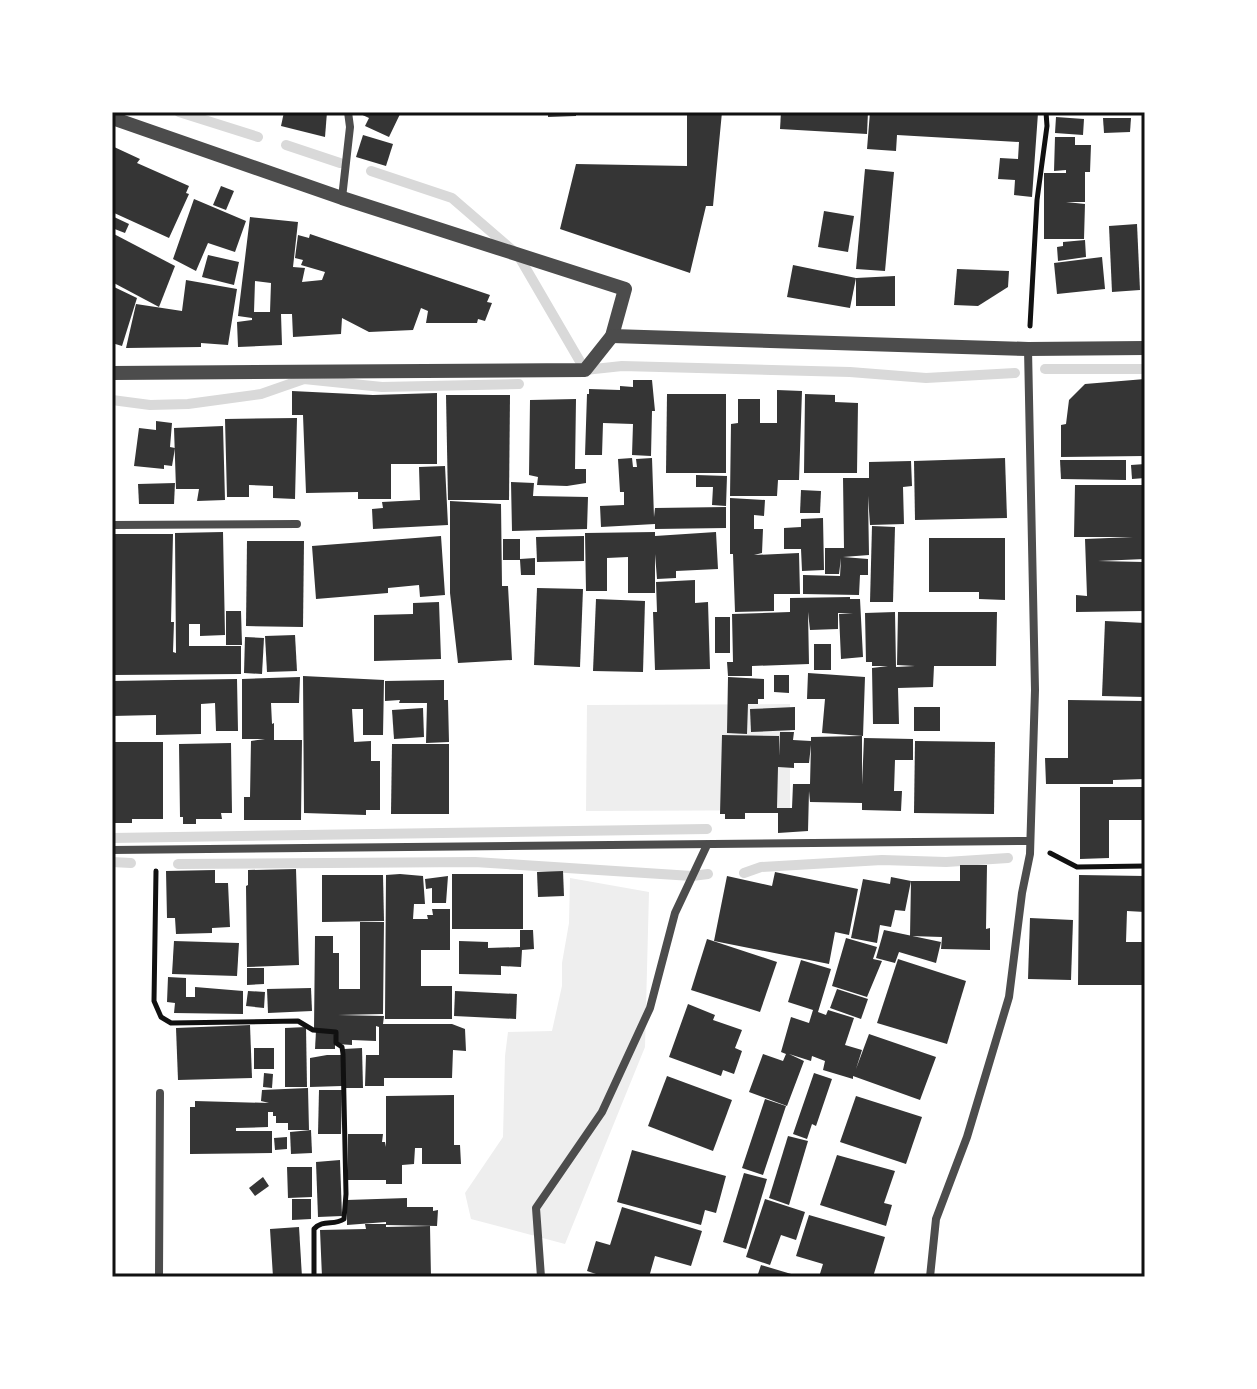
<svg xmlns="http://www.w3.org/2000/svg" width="1257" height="1389" viewBox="0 0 1257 1389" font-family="'DejaVu Sans',sans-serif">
	<rect width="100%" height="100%" fill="#fff"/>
	<!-- green -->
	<g fill="#eee">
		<polygon points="790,704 790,810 586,811 587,705"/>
		<polygon points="570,878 649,892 645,1047 565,1244 471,1219 465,1193 503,1137 505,1056 508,1032 552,1031 562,986 562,963 569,923"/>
	</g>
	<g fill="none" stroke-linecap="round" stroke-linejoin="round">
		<!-- stream -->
		<g stroke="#d9d9d9" stroke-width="10">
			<polyline points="179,112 258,137"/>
			<polyline points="286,145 340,163"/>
			<polyline points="371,171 452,198 518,255 585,370 622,366 850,372 926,378 1015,373"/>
			<polyline points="1045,369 1145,369"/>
			<polyline points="112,400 150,405 188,404 261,394 304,379 382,387 519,384"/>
			<polyline points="112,838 707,829"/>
			<polyline points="112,862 131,863"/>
			<polyline points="178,864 475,862 692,876 708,874"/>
			<polyline points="744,873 761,867 882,860 946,862 1008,858"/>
		</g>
	</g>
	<!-- building -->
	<g fill="#353535" fill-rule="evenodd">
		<polygon points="284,112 327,112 325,137 281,126"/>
		<polygon points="356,112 401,112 389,137 365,126 369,118"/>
		<polygon points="548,112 576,112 576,116 548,117"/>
		<polygon points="687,112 722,112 713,206 706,206 690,273 560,229 576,164 687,166"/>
		<polygon points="781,112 868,112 867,134 780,129"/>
		<polygon points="870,112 1038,113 1032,197 1014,195 1015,180 998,179 1000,158 1018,159 1019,142 897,135 896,151 867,149"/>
		<polygon points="1056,117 1084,119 1083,135 1055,133"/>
		<polygon points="1103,118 1131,118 1130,132 1104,133"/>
		<polygon points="363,135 393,144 386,166 356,157"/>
		<polygon points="1055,137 1075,137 1075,145 1091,145 1090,172 1085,172 1085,202 1066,202 1085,204 1084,239 1044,239 1044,173 1066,173 1066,170 1054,171"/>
		<polygon points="112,146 140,159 137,163 189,186 186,193 189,194 169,238 112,212"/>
		<polygon points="865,169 894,172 885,271 856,269"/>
		<polygon points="221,186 234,191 226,210 213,205"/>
		<polygon points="194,199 246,221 235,252 208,243 196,271 173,259"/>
		<polygon points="824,211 854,216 848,252 818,247"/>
		<polygon points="112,216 129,224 125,233 112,228"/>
		<path d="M250,217L298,222L293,267L305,268L302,282L322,280L325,272L301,265L303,260L295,258L298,235L309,238L310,234L490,295L487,302L492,303L485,321L478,319L477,323H426L428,311L421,308L413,330L369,332L342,318L341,334L293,337L292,314H281L282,345L238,347L237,322L252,320V318L238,316ZM255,281L271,283L270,312H254Z"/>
		<polygon points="1137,224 1140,290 1112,292 1109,226"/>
		<polygon points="112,233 175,266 159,307 112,282"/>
		<polygon points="1085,240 1086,257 1058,261 1057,247 1063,246 1063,242"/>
		<polygon points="208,255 239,262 234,285 202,277"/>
		<polygon points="1102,257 1105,289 1057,294 1054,263"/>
		<polygon points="793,265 856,278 850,308 787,297"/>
		<polygon points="957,269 1009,271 1008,287 978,306 954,305"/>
		<polygon points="895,276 895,306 856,306 856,278"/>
		<polygon points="186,280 237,289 228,345 201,343 201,347 126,348 136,304 182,311"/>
		<polygon points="112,286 137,298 122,346 112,343 114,304"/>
		<polygon points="1145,379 1145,456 1061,457 1061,425 1066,424 1069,400 1085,384"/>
		<polygon points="633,380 652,380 655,411 652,411 651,456 632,455 633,424 603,423 602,455 585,455 587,394 589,394 589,389 620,390 620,386 633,387"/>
		<polygon points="777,390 802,391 799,480 778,480 777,496 730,496 731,424 738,423 738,399 760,399 760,423 777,423"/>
		<polygon points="292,391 373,395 437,393 437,464 391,464 391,499 358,499 358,492 306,493 303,415 292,415"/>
		<polygon points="667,394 726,394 726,473 666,473"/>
		<polygon points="805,394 835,395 835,402 858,403 857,473 804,473"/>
		<polygon points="446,395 510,395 509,500 448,500"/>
		<polygon points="576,399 575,469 586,469 586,483 567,486 537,485 538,477 529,475 530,400"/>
		<polygon points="297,418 295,499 273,498 273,486 249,485 249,497 227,497 225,419"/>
		<polygon points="156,421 172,423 170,447 175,448 172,466 164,465 164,469 134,466 139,428 156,430"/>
		<polygon points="223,426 225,500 197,501 199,489 176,489 174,428"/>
		<polygon points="632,458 633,467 637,467 636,459 652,458 654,517 655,508 726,507 726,528 655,529 655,524 601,527 600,506 624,505 624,492 620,492 618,459"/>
		<polygon points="1005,458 1007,518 915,520 914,461"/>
		<polygon points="1060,460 1126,460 1126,480 1061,479"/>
		<polygon points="911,461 912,486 903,487 904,524 870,525 868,496 869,555 843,557 868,559 868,575 860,575 859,595 803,594 803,575 840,576 841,558 839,574 825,574 825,548 844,548 843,478 869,478 869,462"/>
		<polygon points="1145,464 1145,478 1132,479 1131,465"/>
		<polygon points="445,466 448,525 373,529 372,509 383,508 382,502 420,500 419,467"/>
		<polygon points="696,475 727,476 726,506 712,505 713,487 696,487"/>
		<polygon points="511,482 534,483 533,496 588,497 587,529 512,531"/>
		<polygon points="175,483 174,504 139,504 138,484"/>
		<polygon points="1075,485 1145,485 1145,559 1098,561 1144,562 1144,611 1076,612 1076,595 1087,596 1085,539 1133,537 1074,537"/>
		<polygon points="801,490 821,491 820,513 800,513"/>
		<polygon points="730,498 765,500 764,516 754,515 754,529 763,529 762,553 754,555 799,553 800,594 774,594 774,611 735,612 733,554 730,554"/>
		<polygon points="450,501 501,504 502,586 508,586 512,660 458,663 450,593"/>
		<polygon points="823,518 824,570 802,571 801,549 784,549 784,528 801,527 801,519"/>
		<polygon points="872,526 895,527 893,602 870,602"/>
		<polygon points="223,532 225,635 200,636 200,624 189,624 189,646 241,646 241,674 112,675 112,534 173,534 171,622 174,622 173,652 176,653 175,533"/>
		<polygon points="655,532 655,536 716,532 718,569 676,571 676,578 657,579 655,554 655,593 628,593 628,557 607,558 607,591 586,591 585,533"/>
		<polygon points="441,536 445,595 420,597 419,585 388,588 388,593 316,599 312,546"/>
		<polygon points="584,536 584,561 537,562 536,537"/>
		<polygon points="929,538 1005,538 1005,600 979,599 979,592 929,592"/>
		<polygon points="503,539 520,539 520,559 535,558 535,575 521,575 520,560 503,560"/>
		<polygon points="247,541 304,541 303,627 246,626"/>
		<polygon points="695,580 695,603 708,602 710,669 655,670 653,612 657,612 656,582"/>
		<polygon points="537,588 583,589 580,667 534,665"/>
		<polygon points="850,597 850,599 860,599 863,657 841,659 839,614 853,613 838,613 838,629 810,630 808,612 809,664 752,666 752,676 728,676 727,662 733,662 732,614 790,612 790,598"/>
		<polygon points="596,599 645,601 643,672 593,671"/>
		<polygon points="439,602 441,659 374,661 374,615 413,614 413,603"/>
		<polygon points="226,611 241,611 242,645 226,645"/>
		<polygon points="895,612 896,667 915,666 897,665 898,612 997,612 996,666 934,666 933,687 898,688 899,724 873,724 872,668 888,666 872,666 872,662 866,662 865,613"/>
		<rect x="715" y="617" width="15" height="36"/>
		<polygon points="1105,621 1145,623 1145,697 1102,696"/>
		<polygon points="295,635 297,671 267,672 265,636"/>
		<polygon points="245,637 264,638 262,674 244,673"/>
		<rect x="814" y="644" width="17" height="26"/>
		<polygon points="808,673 865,677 863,736 822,733 825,699 807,699"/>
		<polygon points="774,675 789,675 789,693 774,692"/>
		<polygon points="303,676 384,680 383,735 363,735 363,709 352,709 354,742 371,741 371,761 380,761 380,810 366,810 366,815 304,813"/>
		<polygon points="300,677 299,703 271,703 272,724 274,723 274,740 302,740 301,820 244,820 244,797 250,797 251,741 265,739 242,739 242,679"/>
		<polygon points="728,677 764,679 764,699 758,699 758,704 748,704 747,734 727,733"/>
		<polygon points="237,679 238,731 216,731 215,703 201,704 201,734 156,735 156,715 112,716 112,681"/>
		<polygon points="444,680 444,700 448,700 449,742 426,743 427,703 399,703 400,700 385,701 385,681"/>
		<polygon points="1068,700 1145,701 1145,779 1113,780 1113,784 1046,784 1045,758 1068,758"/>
		<polygon points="795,707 795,730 751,732 750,709"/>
		<rect x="914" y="707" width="26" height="24"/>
		<polygon points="423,708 424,737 394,739 392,710"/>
		<path d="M780,732H794L793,740L811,741V737L862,736V785L864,738L913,739V760H895L894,791H902L901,811L862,810V803L810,802L809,791L808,831L778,833V813H745V819H725V814H720L722,735L779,736V756ZM811,745L810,784H793L792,808H777L778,767L794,768V763H809Z"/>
		<polygon points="915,741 995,742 994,814 914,813"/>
		<polygon points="112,742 163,742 163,819 132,819 132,823 112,823"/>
		<polygon points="231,743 232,813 221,813 222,819 196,819 196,824 183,824 183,817 180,817 179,744"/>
		<polygon points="392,744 449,744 449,814 391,814"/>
		<polygon points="1080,787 1145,787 1145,820 1109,820 1109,858 1080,859"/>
		<polygon points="960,865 987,865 986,929 990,928 990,950 941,949 942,937 910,936 911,881 960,881"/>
		<polygon points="296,869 299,965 247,967 246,886 248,885 248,870"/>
		<polygon points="215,870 215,883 228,883 230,927 212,928 212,933 176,934 175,918 167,918 166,871"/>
		<polygon points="563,871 564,896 538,897 537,872"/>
		<polygon points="775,872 858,889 849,935 835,932 829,964 714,941 727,876 772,886"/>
		<polygon points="400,874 423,876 425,904 414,904 413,919 428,919 427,915 433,915 432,909 450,909 450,950 421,950 421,986 452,986 452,1019 385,1019 386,875"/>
		<rect x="452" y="874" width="71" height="55"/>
		<polygon points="322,875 383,875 384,921 322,922"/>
		<polygon points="1079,875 1145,876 1145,912 1127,911 1126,942 1145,942 1145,985 1078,985"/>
		<polygon points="448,876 446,903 432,903 432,888 426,889 425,879"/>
		<polygon points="891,877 911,881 905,911 895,910 891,927 880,925 877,943 851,938 863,879 890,884"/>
		<polygon points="1030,918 1073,920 1071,980 1028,979"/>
		<polygon points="360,922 384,922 383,1014 338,1015 384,1016 383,1024 452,1024 465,1029 466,1051 453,1050 452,1078 384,1078 384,1086 365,1086 366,1055 379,1055 379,1027 376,1026 376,1041 352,1040 352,1045 337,1044 338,1031 314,1030 315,936 333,936 333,953 339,953 339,989 360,989"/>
		<polygon points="520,930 533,930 534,949 522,950 521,967 501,966 501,975 459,974 459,941 488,942 488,948 520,947"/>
		<polygon points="884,930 941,942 936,963 899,952 895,963 876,958"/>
		<polygon points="846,938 877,947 873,959 882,961 867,997 832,986"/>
		<polygon points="707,939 777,962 760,1012 691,990"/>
		<polygon points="174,941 239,943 237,976 172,974"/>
		<polygon points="898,959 966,981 947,1044 877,1023"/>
		<polygon points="801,960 831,969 818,1012 826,1015 828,1010 854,1018 845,1045 862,1050 856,1069 869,1034 936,1057 920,1100 853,1076 853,1079 823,1070 825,1061 812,1056 811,1061 789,1054 804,1061 787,1106 749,1092 763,1054 783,1061 786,1054 781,1052 791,1017 809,1023 813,1010 788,1002"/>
		<polygon points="247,968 264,968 264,984 247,985"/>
		<polygon points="168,977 186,978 186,997 195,997 195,987 243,991 243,1014 174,1013 175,1003 167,1002"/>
		<polygon points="311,988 312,1011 268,1013 267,989"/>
		<polygon points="837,989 868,999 861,1019 830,1008"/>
		<polygon points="248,991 265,992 264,1008 246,1006"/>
		<polygon points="455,991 517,994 516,1019 454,1016"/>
		<polygon points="688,1004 715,1015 713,1020 742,1030 735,1048 742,1051 734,1074 723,1070 721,1076 669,1057"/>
		<polygon points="250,1025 252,1078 178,1080 176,1028"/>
		<polygon points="306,1027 307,1087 285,1087 285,1028"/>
		<polygon points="316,1031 335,1032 335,1049 315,1049"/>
		<rect x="254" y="1048" width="20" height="21"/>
		<polygon points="362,1048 363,1088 345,1088 344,1049"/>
		<polygon points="327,1055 342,1055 342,1086 310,1087 310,1058"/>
		<polygon points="264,1073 273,1074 272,1088 263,1087"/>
		<polygon points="814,1073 832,1079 816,1126 812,1124 807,1139 793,1134"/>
		<polygon points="667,1076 732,1100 713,1151 648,1126"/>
		<polygon points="308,1088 309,1130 288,1130 288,1123 276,1123 276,1116 273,1116 273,1112 268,1112 268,1127 236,1128 236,1131 272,1131 272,1153 190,1154 190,1107 195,1107 195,1101 269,1103 261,1101 262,1090"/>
		<polygon points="319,1090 342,1090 341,1134 318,1134"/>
		<polygon points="454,1095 454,1145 460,1145 461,1164 422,1164 422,1148 415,1148 414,1164 402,1165 402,1184 386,1184 386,1180 348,1180 348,1134 383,1134 382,1142 385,1142 386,1147 386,1096"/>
		<polygon points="856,1096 922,1117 906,1164 840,1142"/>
		<polygon points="765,1099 786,1106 763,1175 742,1168"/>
		<polygon points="311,1130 312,1153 291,1154 290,1132"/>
		<polygon points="788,1136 808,1141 789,1205 769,1198"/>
		<polygon points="287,1137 287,1149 275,1150 274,1138"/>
		<polygon points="632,1150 726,1176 716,1213 705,1210 701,1225 617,1202"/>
		<polygon points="837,1155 895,1171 884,1203 892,1205 886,1226 820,1205"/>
		<polygon points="340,1160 342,1216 318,1217 316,1162"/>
		<polygon points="287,1167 312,1167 312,1197 288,1198"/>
		<polygon points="744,1173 767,1179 746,1249 723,1242"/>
		<polygon points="263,1177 269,1186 255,1196 249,1188"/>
		<polygon points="407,1198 407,1207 433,1207 433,1211 438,1210 437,1226 386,1225 386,1222 347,1225 347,1200"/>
		<polygon points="292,1199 311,1199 311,1219 292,1220"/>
		<polygon points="765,1199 805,1212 796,1240 781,1235 770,1265 746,1257"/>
		<polygon points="622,1207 702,1231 691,1266 655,1256 649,1277 605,1277 587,1271 596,1241 610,1245"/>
		<polygon points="809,1215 885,1237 873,1277 819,1277 823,1264 796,1256"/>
		<polygon points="365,1224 386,1224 386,1227 430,1226 431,1277 322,1277 320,1230 366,1229"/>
		<polygon points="299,1227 302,1277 273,1277 270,1229"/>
		<polygon points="761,1265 798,1276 798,1277 757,1277"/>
	</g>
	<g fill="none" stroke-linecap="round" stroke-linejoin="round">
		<!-- path -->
		<g stroke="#111" stroke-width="5">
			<polyline points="1030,326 1037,200 1047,126 1046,112"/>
			<polyline points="1050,853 1077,867 1145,866"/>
			<path d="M156,871L154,1001L161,1017L171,1023L298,1021L313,1030L336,1032V1043L342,1047L343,1054L346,1194L344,1219C334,1226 323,1219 314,1229V1277"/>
		</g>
		<!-- minor -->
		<g stroke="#4c4c4c" stroke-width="8">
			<polyline points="342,198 350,127 348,112"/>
			<polyline points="112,525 297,524"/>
			<polyline points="112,850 1028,841"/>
			<polyline points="159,1277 160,1093"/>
			<polyline points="541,1277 536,1208 602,1112 650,1008 675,913 707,845"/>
			<polyline points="930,1277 936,1219 967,1137 1009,997 1022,893 1030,854 1035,690 1028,349"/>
		</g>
		<!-- tertiary -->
		<g stroke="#4c4c4c" stroke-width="14">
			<polyline points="112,118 342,198 625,289 612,336 585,370 112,373"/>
			<polyline points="612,336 1028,349 1145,348"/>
		</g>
	</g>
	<!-- border -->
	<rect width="1257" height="1389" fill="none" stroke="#ffffff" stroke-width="228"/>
	<rect x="114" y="114" width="1029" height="1161" fill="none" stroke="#111" stroke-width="3"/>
</svg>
